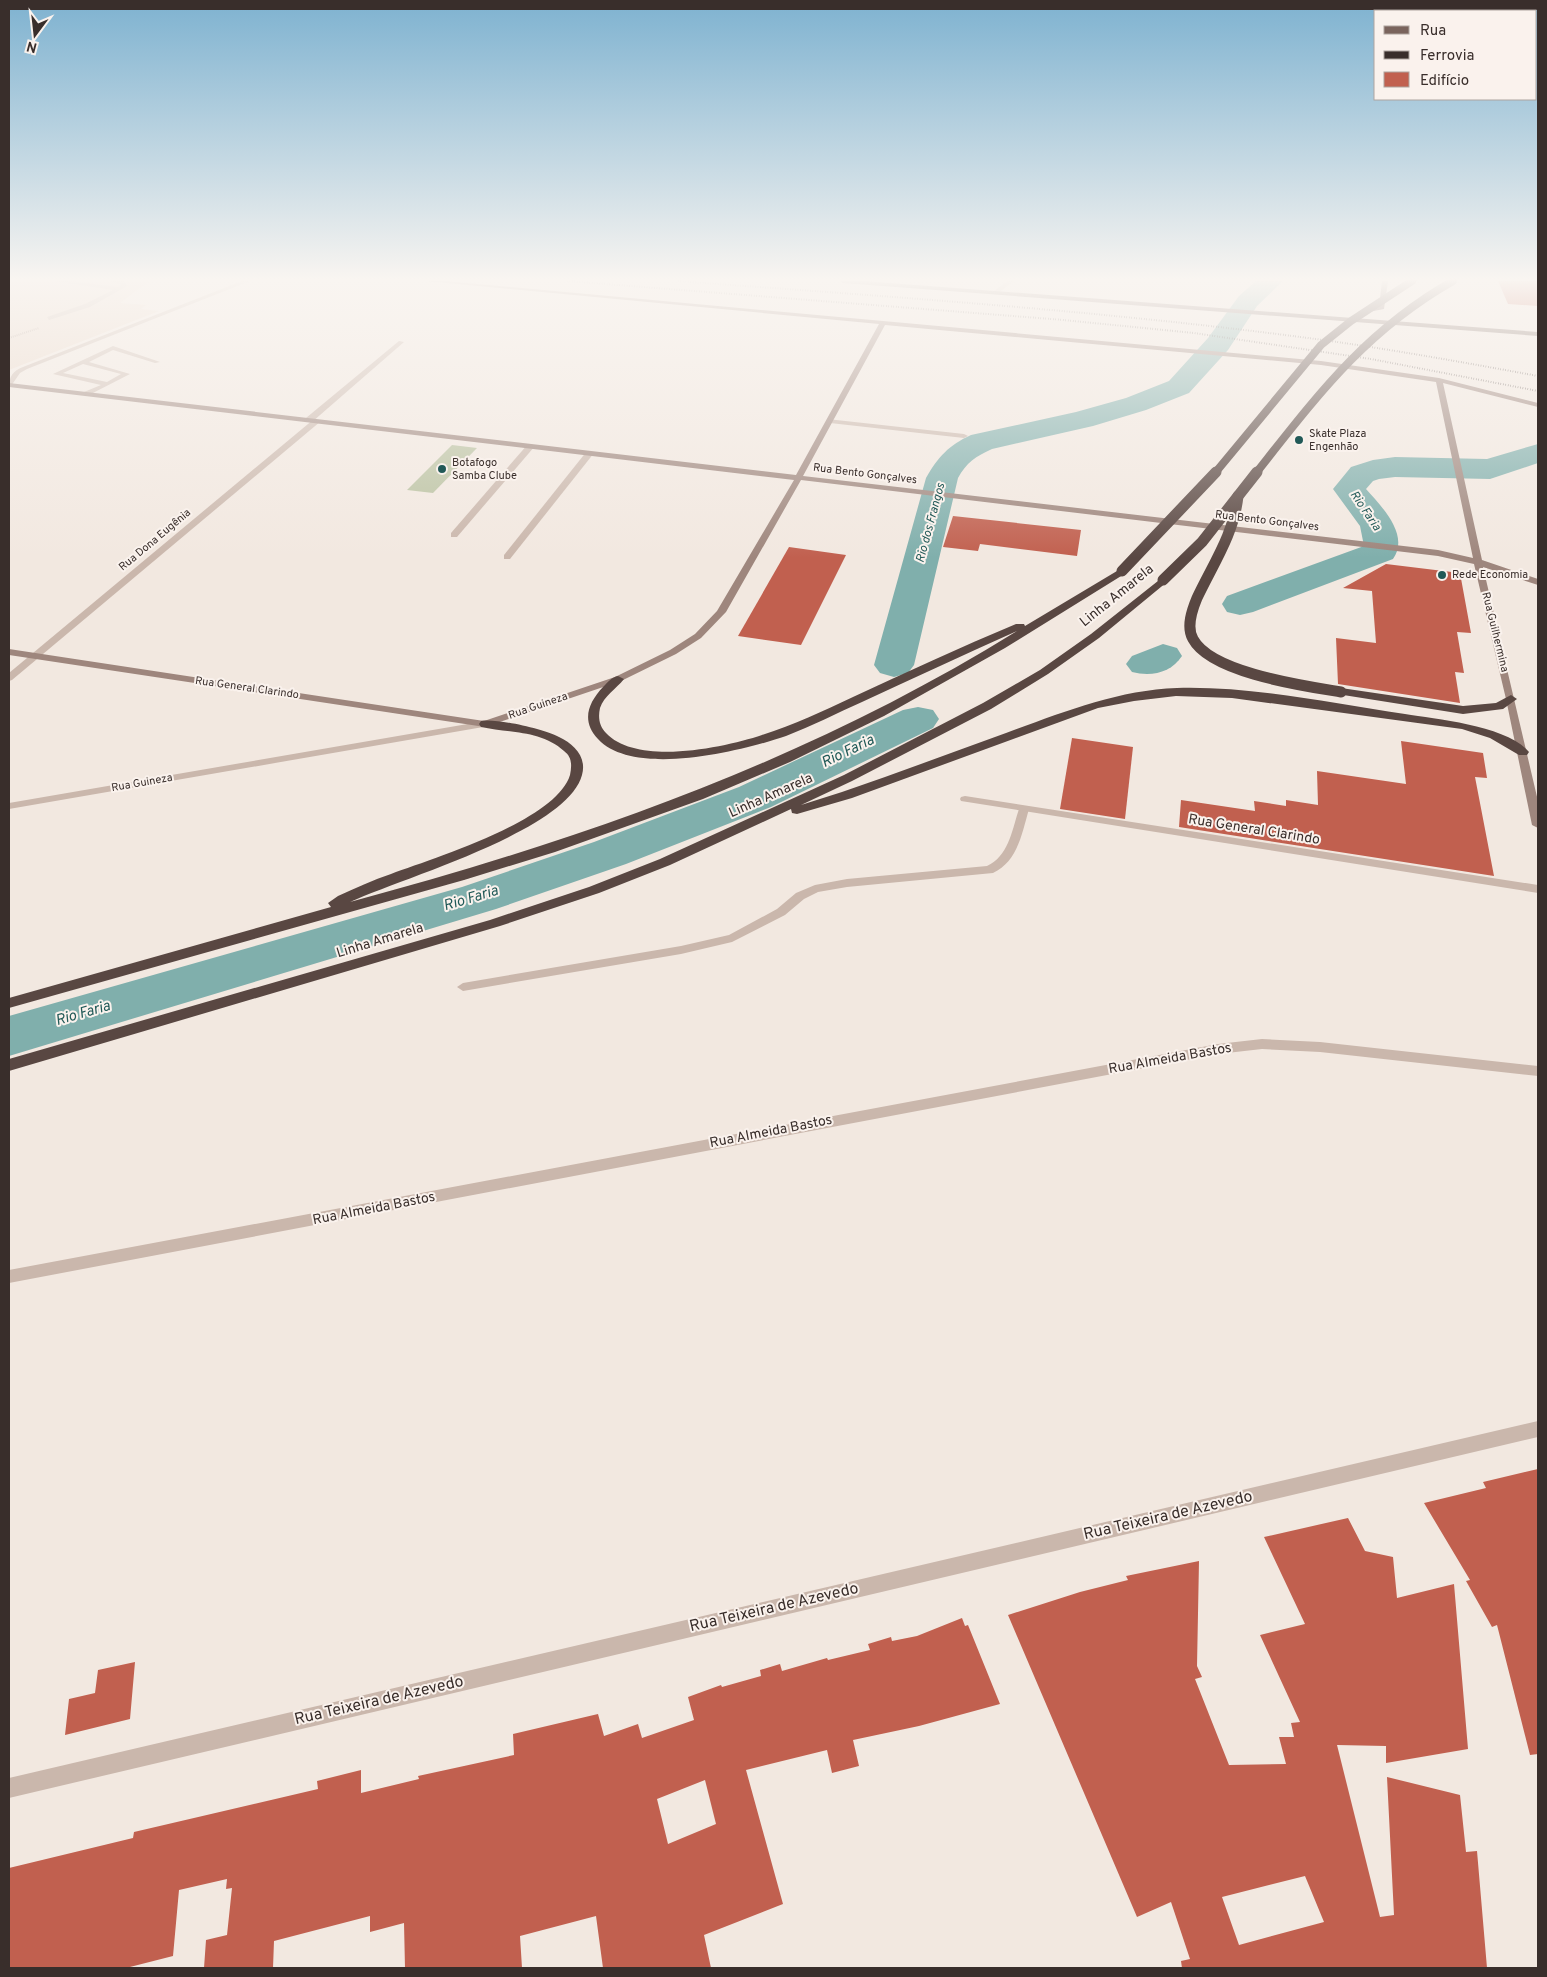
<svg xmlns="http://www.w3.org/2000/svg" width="1547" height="1977" viewBox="0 0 1547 1977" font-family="Overpass,sans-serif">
	<rect width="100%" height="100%" fill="#f2e8e0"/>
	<!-- green -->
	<polygon fill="#b9c1a0" points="452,445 477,448 433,493 407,490"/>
	<!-- plaza -->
	<polygon fill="#ead7c8" points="9,281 149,281 120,303 146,305 141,309 159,311 9,370"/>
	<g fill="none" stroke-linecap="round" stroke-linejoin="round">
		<!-- river -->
		<g fill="#80afac" fill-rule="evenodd">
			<path d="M1256,281H1283L1257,306L1228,350L1189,393L1146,410L1093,426L992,449C976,456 966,463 958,478L914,665L908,673L894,677L880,673L874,665L926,478C938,457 949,445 971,435L1076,412L1126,398L1169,381L1208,338L1239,296Z"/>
			<path d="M1538,444V463L1490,479L1395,477L1379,479L1373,481L1366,489C1382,507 1410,535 1393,559L1253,612L1240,615L1227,612L1222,604L1227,596L1364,546L1360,526L1333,489L1351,467L1373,460L1395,457L1487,459Z"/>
			<path d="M1163,644L1177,648L1182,656C1171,673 1151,677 1132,672L1126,664L1132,656Z"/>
			<polygon points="918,707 933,710 939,719 933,728 771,807 626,864 496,909 9,1056 9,1016 462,887 594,842 739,787 903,710"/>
		</g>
	</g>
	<!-- building -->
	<g fill="#c1604f" fill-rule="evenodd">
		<polygon points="1498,281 1538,281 1538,306 1508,304"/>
		<polygon points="953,516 1081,530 1077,556 980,544 978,551 943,547"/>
		<polygon points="789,547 846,555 801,645 738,636"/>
		<polygon points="1386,564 1460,573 1471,633 1457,632 1464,673 1455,672 1460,703 1338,684 1336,638 1376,643 1372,591 1343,588"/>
		<polygon points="1072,738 1133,747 1125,819 1060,809"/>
		<polygon points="1401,741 1483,753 1487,778 1475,777 1494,876 1179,827 1181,800 1255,811 1254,801 1286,806 1286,800 1318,805 1317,771 1406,784"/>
		<polygon points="1538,1469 1538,1754 1530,1755 1497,1625 1492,1627 1466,1581 1470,1580 1424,1503 1486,1488 1483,1482"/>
		<path d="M1348,1518L1365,1551L1393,1557L1397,1598L1454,1584L1468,1749L1386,1763V1746L1337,1745L1380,1917L1394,1915L1387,1777L1460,1795L1466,1852L1477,1851L1487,1968H1182L1181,1961L1190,1959L1171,1902L1137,1917L1008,1615L1080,1592L1128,1580L1126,1576L1199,1561L1197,1666L1202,1677L1195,1679L1229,1765L1286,1764L1279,1737H1294L1291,1723L1300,1722L1260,1635L1305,1624L1264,1537ZM1305,1876L1324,1922L1239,1945L1222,1897Z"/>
		<path d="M962,1618L965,1626L968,1625L1000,1704L919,1726L853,1740L859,1766L832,1773L827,1750L746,1770L783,1904L704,1935L711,1968H603L596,1916L520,1936L522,1968H405L404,1923L370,1932V1916L274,1941L273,1968H204L206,1940L227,1935L232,1888L226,1889L227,1879L179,1890L173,1956L126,1968H9V1868L133,1838L134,1832L318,1789L317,1781L361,1770V1793L419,1779L418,1776L514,1755L513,1734L598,1714L604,1736L638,1724L642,1738L694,1720L688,1697L721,1685L722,1687L761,1676L760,1670L780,1664L782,1671L827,1658L828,1660L870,1650L868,1644L891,1637L892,1641L917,1636ZM705,1780L716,1824L668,1844L657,1799Z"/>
		<polygon points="135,1662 130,1719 65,1735 69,1699 95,1693 98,1670"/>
	</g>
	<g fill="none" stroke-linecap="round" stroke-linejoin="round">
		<!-- path -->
		<polyline stroke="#b6a196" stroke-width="2" stroke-dasharray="1 1" stroke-linecap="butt" points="9,338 39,328"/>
		<!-- lane -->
		<g fill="#cab7ac" fill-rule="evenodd">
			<polygon points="399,341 404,342 312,422 306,422 306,418"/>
			<path d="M113,346L160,362L155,363L113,350L89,362L130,374L87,396L83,394L84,392L101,385L53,374ZM83,364L121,374L107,382L63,373Z"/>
			<polygon points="827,419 964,434 968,436 964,438 830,423 827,423"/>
			<polygon points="528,444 535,446 457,537 451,537 451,533"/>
			<polygon points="587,451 594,453 510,559 504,559 504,555"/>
			<path d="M1024,806L1029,809C1022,833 1018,861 993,873L847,887L818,892L804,899L785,915L732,942L681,954L463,991L457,987L463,983L681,946L729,935L777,909L796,893L815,885L847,879L987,866C1009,856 1012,830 1019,809Z"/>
		</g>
		<!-- street -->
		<g fill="#cab7ac" fill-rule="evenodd">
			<polygon points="54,281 69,281 118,287 121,285 120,284 110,281 124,281 127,286 90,307 49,320 47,317 85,304 113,290"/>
			<path d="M242,281H250L27,369L20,373L11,386L9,387C9,376 13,371 23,367Z"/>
			<polygon points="1007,281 1014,281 997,294 993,294 993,292"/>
			<polygon points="314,419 321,421 12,680 9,681 9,673"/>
			<polygon points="485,721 490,724 489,726 9,809 9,803"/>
			<polygon points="965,796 1538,885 1538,893 961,801 960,799 961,797"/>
			<polygon points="1262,1039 1320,1042 1538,1066 1538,1076 1320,1052 1262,1049 1218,1054 9,1283 9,1270 1218,1044"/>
			<polygon points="1538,1421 1538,1437 9,1798 9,1778"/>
		</g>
		<!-- secondary -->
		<path fill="#9e867d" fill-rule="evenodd" d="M425,281H445L1321,361L1439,378L1538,403V407L1443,383L1482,560L1538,579V585L1483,567L1538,801V828L1532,825L1506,699L1474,564L1438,556L801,480L726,612L701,638L676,654L621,681L485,727L9,655V649L484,721L615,677L670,650L695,634L717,611L794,480L9,387V383L796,475L879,324ZM885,325L1321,365L1436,382L1473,558L1438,550L803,476Z"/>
		<!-- primary -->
		<g fill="#7a645d" fill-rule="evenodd">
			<polygon points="840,281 863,281 1538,332 1538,336 843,283"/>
			<polygon points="1382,281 1388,281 1384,309 1358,314 1358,312 1379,307"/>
		</g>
		<!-- highway -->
		<g fill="#594742" fill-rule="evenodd">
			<path d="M1122,568L1127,571L1126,573L1005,648L884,716L790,762L703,799L555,852L464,880L9,1008V998L331,907L328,903L338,896C356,888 373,880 391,874C434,858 556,821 570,775C572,765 572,757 564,751C541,730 508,733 481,727L479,724L481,721C496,718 544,729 559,737C574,744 587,757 582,775C567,831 404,877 350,902C587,838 807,761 1017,631C965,654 914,678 862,702C837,713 812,726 786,736C742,751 634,778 598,739C581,721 588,703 603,687C608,682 612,677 618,676L624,679C616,689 604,696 600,708C598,717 599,726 606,733C637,766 723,748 762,735C794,725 823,711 853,697C907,672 961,647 1016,624H1024L1025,626Z"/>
			<path d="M1163,577L1167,578V582L1099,638L1048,674L991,709L852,781L801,805L842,792C897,773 951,753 1006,733C1061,713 1117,690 1177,688C1253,686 1330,703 1405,714C1437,719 1508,726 1529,752L1527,755H1519L1490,738L1462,729L1232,698L1176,696L1134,701L1098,708L852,798L797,814L792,813L791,809L670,865L599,893L500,926L9,1071V1059L490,920L589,887L660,859L844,775L983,703L1040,670L1091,634Z"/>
			<polygon points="1341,688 1463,706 1496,703 1511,695 1517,699 1503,709 1463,714 1337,694 1337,690"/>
		</g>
		<!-- rail -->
		<g stroke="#392e2b" stroke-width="2" stroke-dasharray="0.5 2" stroke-linecap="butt">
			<polyline points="567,281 1064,320 1194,333 1371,359 1538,391"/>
			<path d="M678,281C893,297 1109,311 1323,340C1395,350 1467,363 1538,376"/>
		</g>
		<!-- highway-bridge-far1 -->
		<g stroke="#594742" stroke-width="8">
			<polyline points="1215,473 1321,345 1351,321 1412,281"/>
			<path d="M1256,473C1317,396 1365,331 1453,281"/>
		</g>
		<!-- highway-bridge -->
		<g stroke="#594742" stroke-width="11">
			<path d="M1238,496C1234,534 1213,564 1197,598C1192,610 1186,627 1193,639C1211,673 1305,686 1341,692"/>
			<polyline points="1122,571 1216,472"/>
			<polyline points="1163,580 1202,542 1257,472"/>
		</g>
	</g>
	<!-- sky -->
	<linearGradient id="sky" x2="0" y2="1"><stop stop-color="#7eb2d0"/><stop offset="0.5" stop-color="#f9f5f1"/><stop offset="1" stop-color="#f9f5f1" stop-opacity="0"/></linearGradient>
	<rect width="1547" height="558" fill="url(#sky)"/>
	<!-- markers -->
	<g fill="#215957" stroke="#faf2ed" stroke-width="2">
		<circle cx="1299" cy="440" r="5"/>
		<circle cx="442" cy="469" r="5"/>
		<circle cx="1442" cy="575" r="5"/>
	</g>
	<g text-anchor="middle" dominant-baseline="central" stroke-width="4" stroke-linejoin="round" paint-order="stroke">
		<!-- far-poi labels -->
		<g font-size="11" fill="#392e2b" stroke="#faf2ed" text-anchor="start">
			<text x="1309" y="434">Skate Plaza<tspan x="1309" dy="13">Engenhão</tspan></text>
			<text x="452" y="463">Botafogo<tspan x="452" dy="13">Samba Clube</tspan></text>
			<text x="1452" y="575">Rede Economia</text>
		</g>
		<!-- far-street labels -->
		<g font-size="11" fill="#392e2b" stroke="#faf2ed">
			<text transform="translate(865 474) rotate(7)">Rua Bento Gonçalves</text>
			<text transform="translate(1267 521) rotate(7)">Rua Bento Gonçalves</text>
			<text transform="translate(155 540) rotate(-40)">Rua Dona Eugênia</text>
			<text transform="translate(1495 632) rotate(76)">Rua Guilhermina</text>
			<text transform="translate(247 688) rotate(8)">Rua General Clarindo</text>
			<text transform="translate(538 706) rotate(-19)">Rua Guineza</text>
			<text transform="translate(142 783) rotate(-10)">Rua Guineza</text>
		</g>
		<!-- far-water labels -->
		<g font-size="12" font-style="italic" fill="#215957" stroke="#faf2ed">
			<text transform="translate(1365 511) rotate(56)">Rio Faria</text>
			<text transform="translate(931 523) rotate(-75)">Rio dos Frangos</text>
		</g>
		<!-- street labels -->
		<g font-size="14" fill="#392e2b" stroke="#faf2ed">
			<text transform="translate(1117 596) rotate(-39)">Linha Amarela</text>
			<text transform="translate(771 796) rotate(-24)">Linha Amarela</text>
			<text transform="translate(1254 830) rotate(9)">Rua General Clarindo</text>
			<text transform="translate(380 941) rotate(-17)">Linha Amarela</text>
			<text transform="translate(1170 1059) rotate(-10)">Rua Almeida Bastos</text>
			<text transform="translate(771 1132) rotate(-11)">Rua Almeida Bastos</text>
			<text transform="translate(374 1209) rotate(-11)">Rua Almeida Bastos</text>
		</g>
		<!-- water labels -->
		<g font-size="15" font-style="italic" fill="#215957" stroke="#faf2ed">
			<text transform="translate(848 752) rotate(-26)">Rio Faria</text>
			<text transform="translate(471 899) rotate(-17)">Rio Faria</text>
			<text transform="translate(83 1014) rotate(-16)">Rio Faria</text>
		</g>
		<!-- near-street labels -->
		<g font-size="16" fill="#392e2b" stroke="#faf2ed">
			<text transform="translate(1168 1516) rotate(-13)">Rua Teixeira de Azevedo</text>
			<text transform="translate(774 1608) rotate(-13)">Rua Teixeira de Azevedo</text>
			<text transform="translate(379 1701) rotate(-13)">Rua Teixeira de Azevedo</text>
		</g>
	</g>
	<!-- border -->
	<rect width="1547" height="1977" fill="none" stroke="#392e2b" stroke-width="20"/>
	<!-- legend -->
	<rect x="1374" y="10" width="162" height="90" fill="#faf2ed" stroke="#ada49f"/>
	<rect x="1384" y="26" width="25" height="8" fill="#7a645d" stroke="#ada49f"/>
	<text x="1420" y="35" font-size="15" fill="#392e2b">Rua</text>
	<rect x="1384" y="51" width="25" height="8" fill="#392e2b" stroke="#ada49f"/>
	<text x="1420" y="60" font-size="15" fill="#392e2b">Ferrovia</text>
	<rect x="1384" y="72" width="25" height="15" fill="#c1604f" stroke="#ada49f"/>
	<text x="1420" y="85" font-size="15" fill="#392e2b">Edifício</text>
	<!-- north arrow -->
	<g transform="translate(35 35) rotate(195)" stroke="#faf2ed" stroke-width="4" paint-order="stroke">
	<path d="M0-4L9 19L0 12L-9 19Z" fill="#392e2b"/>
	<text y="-8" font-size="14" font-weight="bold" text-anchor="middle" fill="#392e2b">N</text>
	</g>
</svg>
